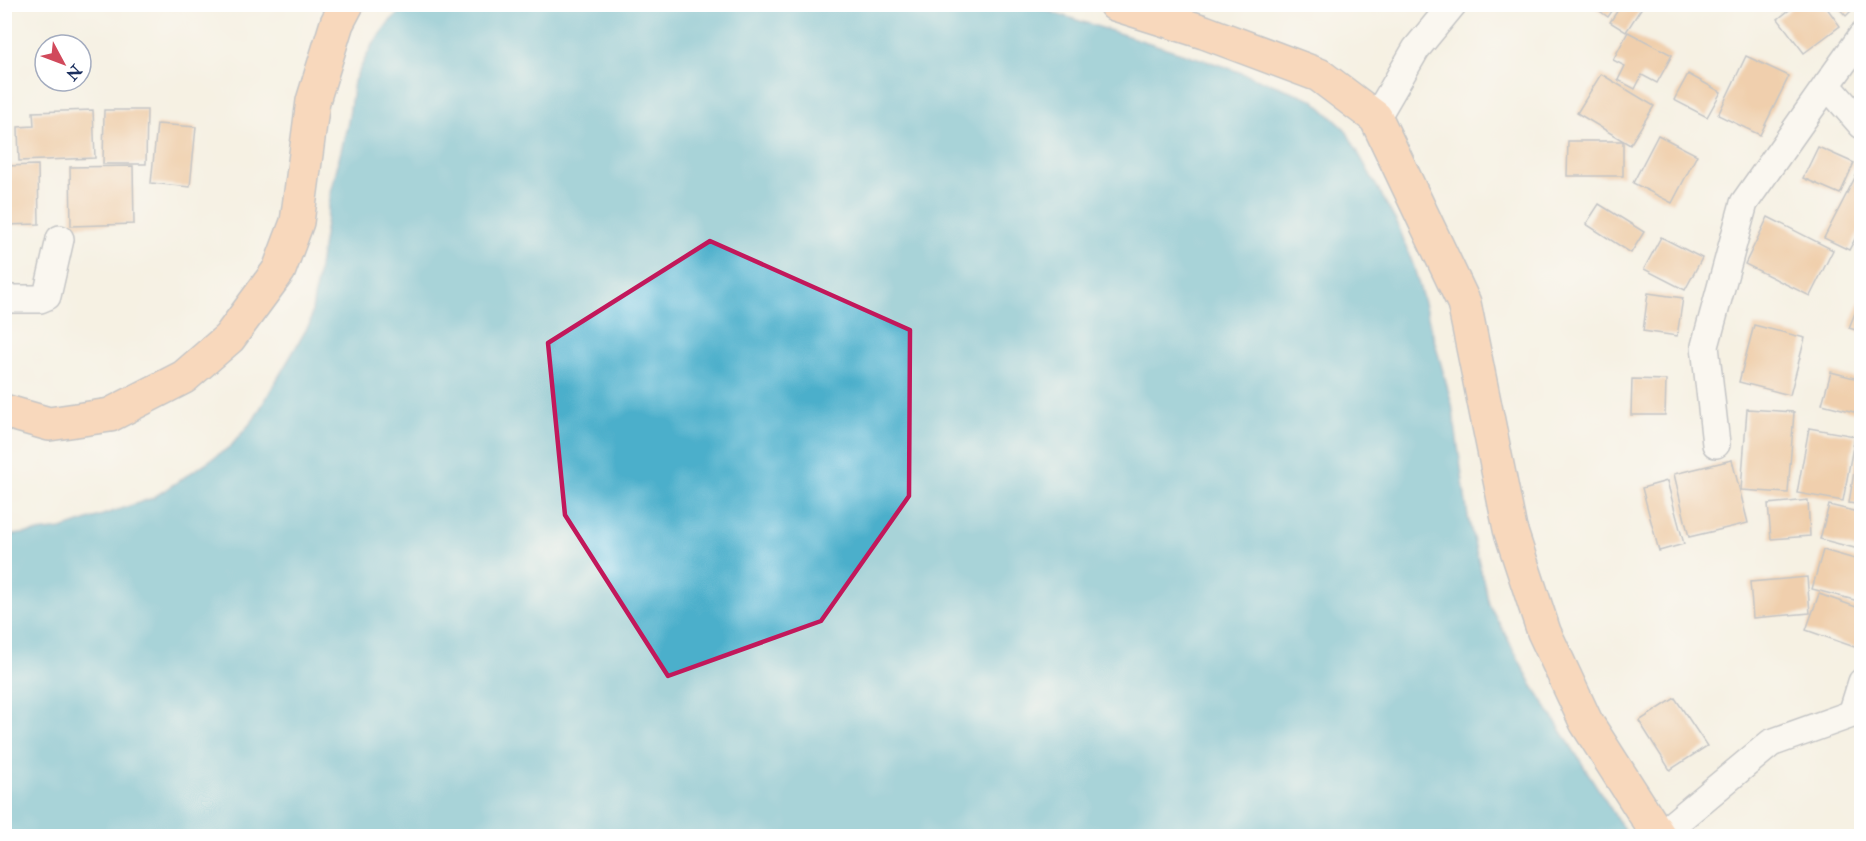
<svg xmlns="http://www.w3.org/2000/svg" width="1866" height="841" viewBox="0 0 1866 841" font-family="'IM FELL Double Pica',serif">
	<rect width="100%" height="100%" fill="#fff"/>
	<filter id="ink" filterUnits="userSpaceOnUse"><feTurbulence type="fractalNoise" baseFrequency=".0167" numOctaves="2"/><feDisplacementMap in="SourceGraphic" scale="12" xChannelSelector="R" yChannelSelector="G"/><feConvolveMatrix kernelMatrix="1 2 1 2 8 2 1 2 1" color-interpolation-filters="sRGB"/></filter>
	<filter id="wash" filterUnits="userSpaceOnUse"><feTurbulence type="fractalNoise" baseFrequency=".008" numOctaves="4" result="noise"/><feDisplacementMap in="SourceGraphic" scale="24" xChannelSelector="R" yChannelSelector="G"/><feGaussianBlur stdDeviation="1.35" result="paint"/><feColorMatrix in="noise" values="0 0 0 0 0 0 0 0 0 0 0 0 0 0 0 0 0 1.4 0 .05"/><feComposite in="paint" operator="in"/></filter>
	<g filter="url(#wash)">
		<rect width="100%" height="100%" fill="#f6f1e3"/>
		<!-- water -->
		<polygon fill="#4cafcb" stroke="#346f94" stroke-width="1.5" points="409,4 1029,5 1223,66 1312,99 1345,129 1398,225 1414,267 1452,404 1468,517 1489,604 1533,686 1628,836 5,836 5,536 61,529 153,498 230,447 254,419 310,323 331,192 348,122 354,81 371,47 389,22"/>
		<g id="blocks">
			<!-- building -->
			<g fill="#e8a76a">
				<polygon points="1590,4 1617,4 1608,17"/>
				<polygon points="1622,4 1644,4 1626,32 1610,22"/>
				<polygon points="1797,4 1824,4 1840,26 1804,53 1778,19"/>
				<polygon points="1835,4 1858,4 1846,16"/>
				<polygon points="1628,32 1672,55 1657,83 1642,75 1635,89 1618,80 1625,66 1613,60"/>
				<polygon points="1746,56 1789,76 1760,135 1718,115"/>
				<polygon points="1862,59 1862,73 1854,65"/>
				<polygon points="1601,74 1654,106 1630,145 1577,113"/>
				<polygon points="1688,74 1721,92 1707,117 1674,100"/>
				<polygon points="93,110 95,158 19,161 18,127 34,126 33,112"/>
				<polygon points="104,110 147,110 146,164 103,164"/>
				<polygon points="157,124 196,127 190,187 151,183"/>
				<polygon points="1658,135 1697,155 1672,203 1633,183"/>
				<polygon points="1568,141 1623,141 1623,176 1567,176"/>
				<polygon points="1818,147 1854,163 1840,194 1803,178"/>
				<polygon points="1862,164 1862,226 1849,250 1824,238"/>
				<polygon points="38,165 39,224 4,225 4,166"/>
				<polygon points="133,166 134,224 71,226 70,167"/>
				<polygon points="1599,204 1644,232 1631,253 1586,224"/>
				<polygon points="1768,217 1833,250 1810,296 1745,264"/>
				<polygon points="1661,237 1702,258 1685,290 1644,269"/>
				<polygon points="1648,293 1683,298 1677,336 1643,331"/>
				<polygon points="1861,298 1862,298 1862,332 1849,328"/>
				<polygon points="1754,325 1805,338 1790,395 1739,382"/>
				<polygon points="1831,372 1862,380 1862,414 1822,404"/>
				<polygon points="1632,379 1666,380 1665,415 1631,415"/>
				<polygon points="1747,409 1794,412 1788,493 1741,490"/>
				<polygon points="1809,428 1855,436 1843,501 1797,493"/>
				<polygon points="1860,434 1862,434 1862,505 1849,503"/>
				<polygon points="1732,460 1748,523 1689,537 1674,474"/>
				<polygon points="1667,481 1684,544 1659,551 1642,488"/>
				<polygon points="1808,500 1810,536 1771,539 1768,504"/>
				<polygon points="1829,505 1862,513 1862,550 1820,539"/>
				<polygon points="1823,550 1862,561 1862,602 1812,589"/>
				<polygon points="1807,577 1810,613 1753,618 1750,582"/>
				<polygon points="1819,594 1862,609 1860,649 1806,630"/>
				<polygon points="1675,698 1707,746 1670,770 1639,721"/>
			</g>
		</g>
	</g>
	<g filter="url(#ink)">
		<use href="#blocks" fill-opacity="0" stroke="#8890a0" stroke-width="1.5"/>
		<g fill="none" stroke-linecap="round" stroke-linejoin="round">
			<defs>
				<g id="minor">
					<polyline points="1862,36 1827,85 1862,125"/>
					<polyline points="1376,118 1416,49 1453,4"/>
					<polyline points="4,299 40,299 47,296 60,239"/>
					<polyline points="1716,444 1705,346 1744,203 1827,85"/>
					<polyline points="1852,714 1862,682"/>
					<polyline points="1659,836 1771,743 1852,714 1862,713"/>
				</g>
				<g id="major">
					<polyline points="1115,4 1204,32 1319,75 1376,118 1464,303 1510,529 1544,632 1586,722 1659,836"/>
					<polyline points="4,411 49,424 110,415 184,377 229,338 279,270 297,222 313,101 337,23 347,4"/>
				</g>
			</defs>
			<!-- minor casing -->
			<use href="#minor" stroke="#8890a0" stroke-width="30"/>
			<!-- major casing -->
			<use href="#major" stroke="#8890a0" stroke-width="36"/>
			<!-- minor -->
			<use href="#minor" stroke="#fff" stroke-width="27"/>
			<!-- major -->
			<use href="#major" stroke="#fbbb8d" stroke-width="33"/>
		</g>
	</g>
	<!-- marked area -->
	<path d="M0 0H1866V841H0ZM710,241L910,330L909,496L821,621L668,676L565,515L548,343Z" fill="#f6f1e3" fill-opacity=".55" fill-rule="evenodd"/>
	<path fill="none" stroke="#c2185b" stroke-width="4.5" stroke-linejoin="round" d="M710,241L910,330L909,496L821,621L668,676L565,515L548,343Z"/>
	<!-- margin -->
	<rect width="1866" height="841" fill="none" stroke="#fff" stroke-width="24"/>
	<!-- north arrow -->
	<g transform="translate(63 63) rotate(131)"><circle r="28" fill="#ffffff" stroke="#a4acbf" stroke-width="1.5"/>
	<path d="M0-4.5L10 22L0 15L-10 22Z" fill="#d1495b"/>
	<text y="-9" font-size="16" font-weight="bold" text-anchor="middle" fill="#1b2f5e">N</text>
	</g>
</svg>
